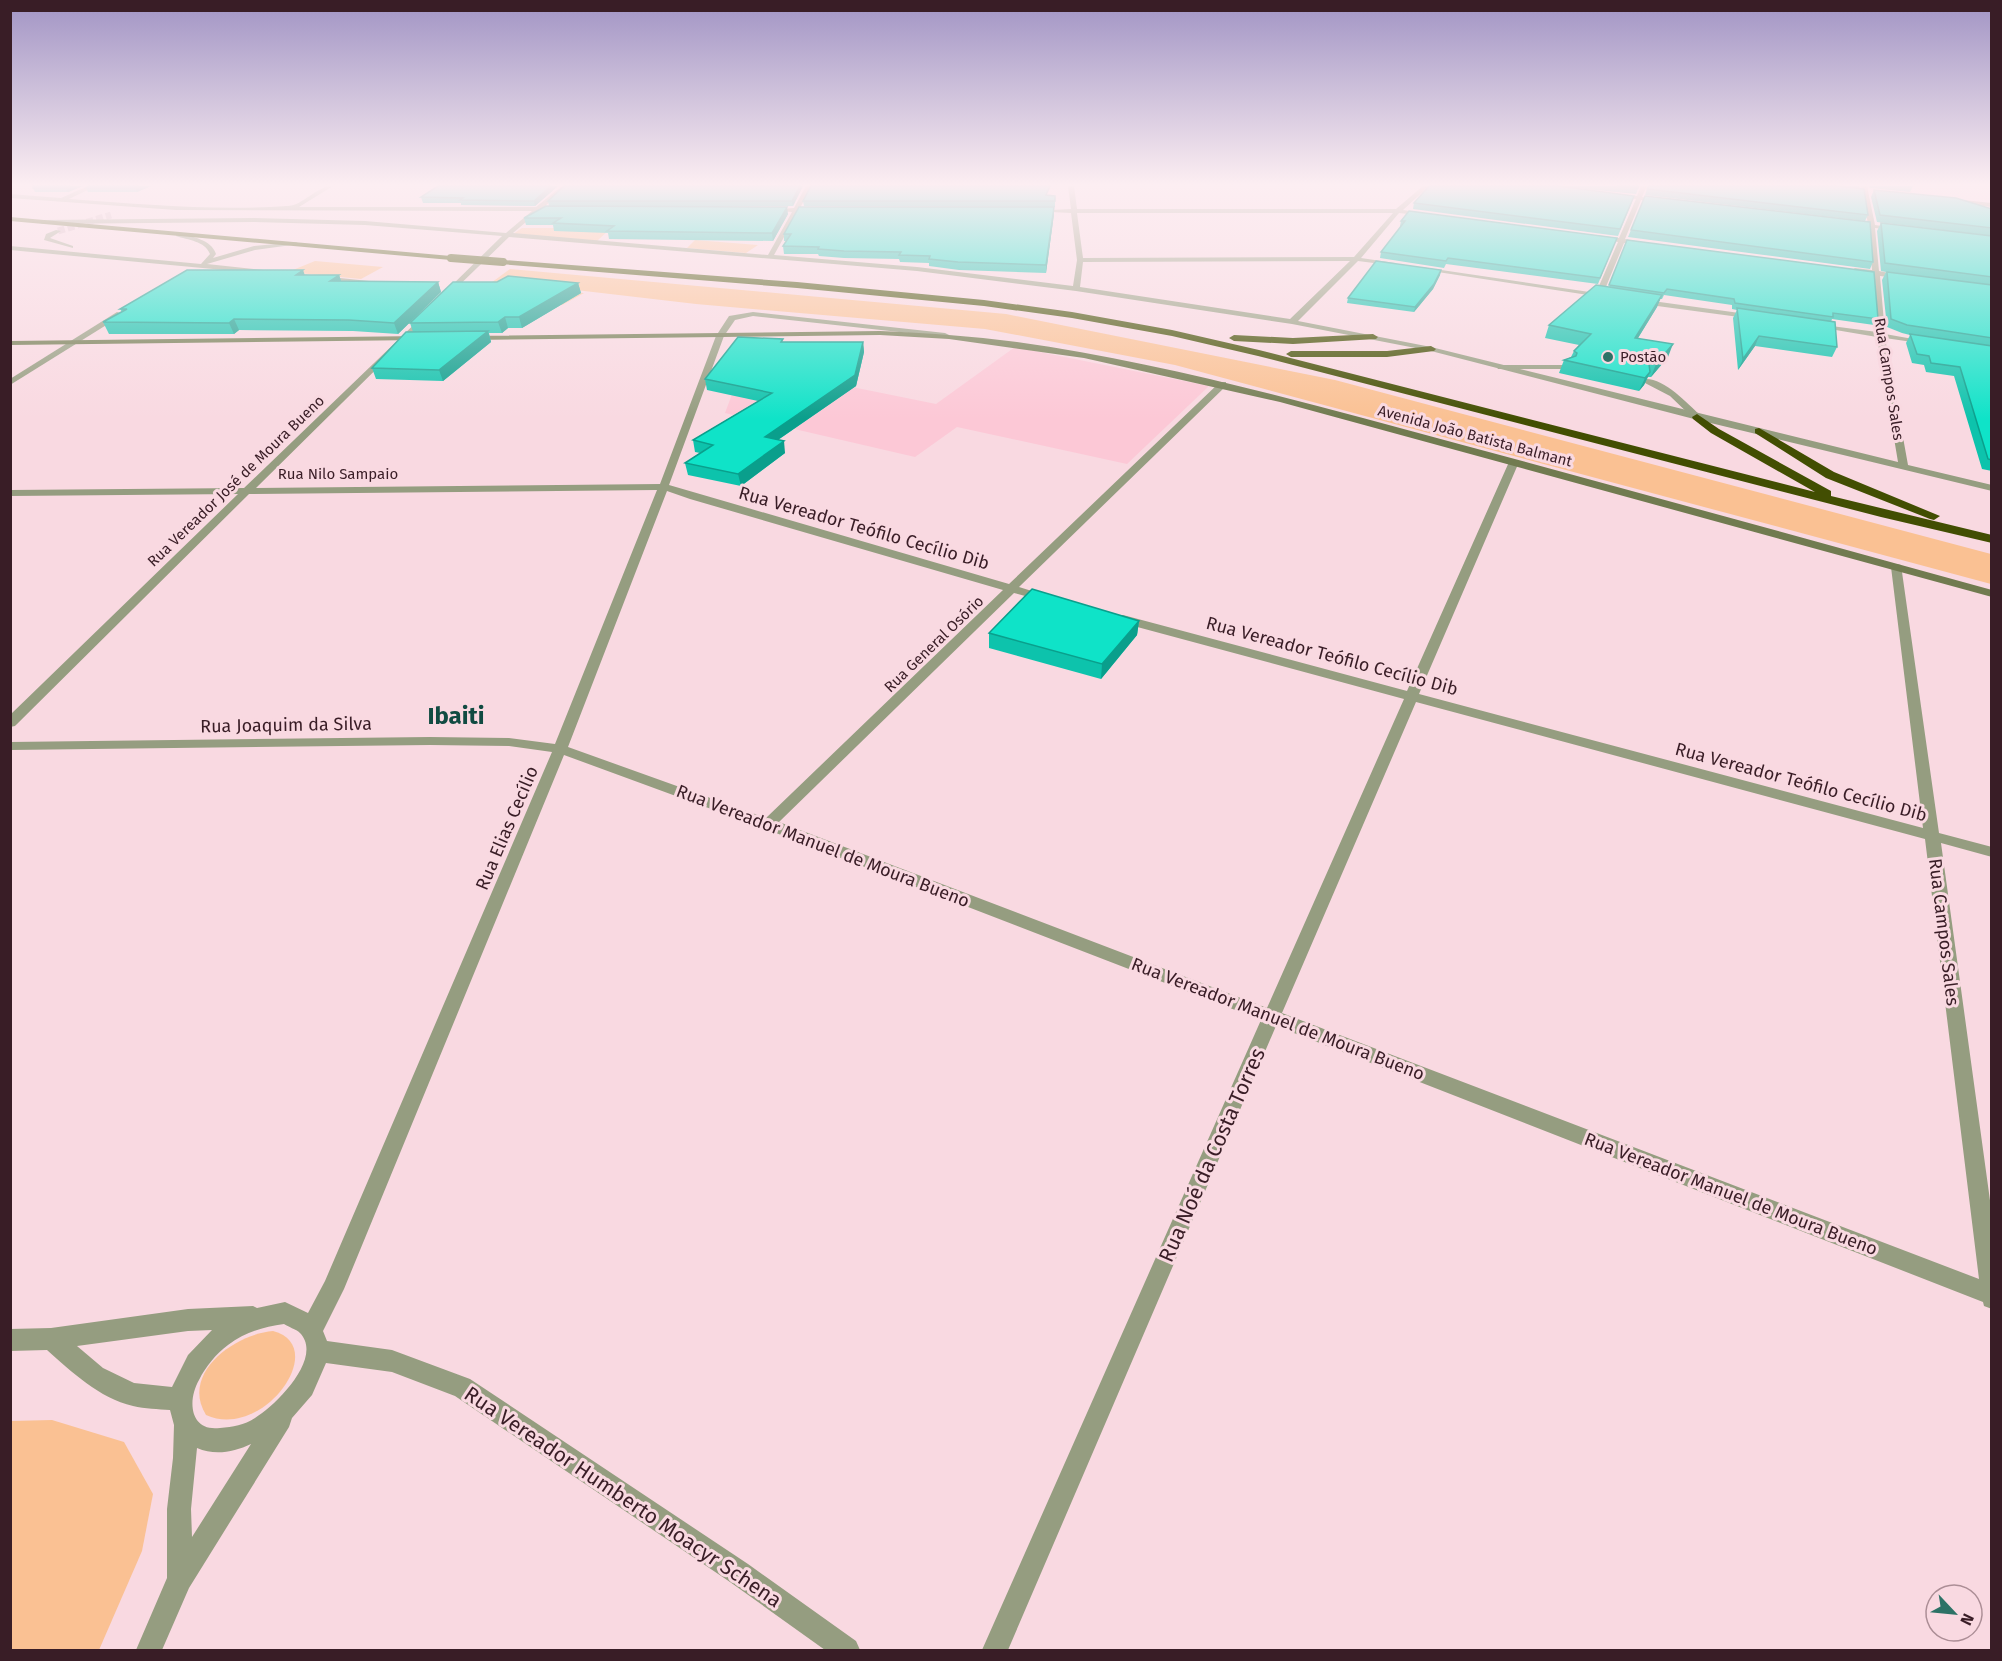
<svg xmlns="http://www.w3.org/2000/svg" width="2002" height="1661" viewBox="0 0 2002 1661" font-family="'Fira Sans',sans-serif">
	<rect width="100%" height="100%" fill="#f9d9e1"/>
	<!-- built -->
	<polygon fill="#fcc8d6" points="1015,347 1209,386 1127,464 957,427 915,457 725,413 743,365 936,404"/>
	<!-- green -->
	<g fill="#fac193">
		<polygon points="522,228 611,228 597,241 513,234"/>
		<polygon points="695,240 758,245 746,253 687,248"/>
		<polygon points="315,261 383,267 361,279 288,272"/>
		<polygon points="510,269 1006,314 1335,380 1991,554 1991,584 1175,365 985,329 696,304 550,287 520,288 584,293 562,305 484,299 484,288"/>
		<path d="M273,1331C331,1346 263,1441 206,1415C180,1373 235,1334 273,1331Z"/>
		<polygon points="52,1420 124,1442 153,1494 142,1551 99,1650 11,1650 11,1421"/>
	</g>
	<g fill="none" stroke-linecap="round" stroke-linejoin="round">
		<!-- street-tunnel -->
		<polyline stroke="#d3b3bc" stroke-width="7" stroke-dasharray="7 3" stroke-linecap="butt" points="58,231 111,215"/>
		<!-- lane -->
		<g fill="#959d80" fill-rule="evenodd">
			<polygon points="1501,365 1566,365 1570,367 1566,369 1498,369 1497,367"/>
			<path d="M1645,379C1664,378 1687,403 1700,415V419H1694L1670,396L1645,383Z"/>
		</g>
		<!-- street -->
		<g fill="#959d80" fill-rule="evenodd">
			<path d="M88,186H96L69,199C141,204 215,211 287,206C303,206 316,186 333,186L299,207H536L562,186H568L544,207H560L562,210L539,211L513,233L768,255L792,212L767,210L794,208L806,186H812L800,208L821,210L798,212L774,255L917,267L1073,286L1077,260L1071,213L1031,211L1071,209L1068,186H1074L1077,209H1396L1423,186H1429L1403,210L1428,214V216L1399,213L1361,258L1395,263L1397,266L1358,261L1298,321L1431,347L1898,462L1877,337L1812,326L1816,324L1877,332L1872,275L1852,270L1855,268L1872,270L1869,228L1848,224L1851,222L1868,224L1861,186H1867L1875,225L1902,229L1899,231L1875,228L1879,271L1908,277L1905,279L1880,276L1885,334L1930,342L1926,344L1885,338L1908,465L1992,485V491L1694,419L1431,351L1292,324L1076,291L917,271L509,237L446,298L443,294L502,236L365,225L254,222L42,224L39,222L42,220L254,218L365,221L506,233L532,211L176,210L10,198V194L61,198ZM1077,213H1393L1354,257L1083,258ZM1350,261L1290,319L1080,287L1083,262Z"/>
			<polygon points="1641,186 1647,186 1642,197 1667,201 1664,203 1641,200 1625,239 1650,244 1647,246 1624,243 1603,294 1608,294 1608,298 1418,269 1421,267 1596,293 1618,242 1593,237 1596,235 1619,238 1636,199 1610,195 1613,193 1637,196"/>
			<polygon points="1953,199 1992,203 1992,207 1951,202"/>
			<polygon points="56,230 61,231 50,238 73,246 73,248 44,240 46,234"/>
			<path d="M178,233C192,237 211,239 216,254L213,258L254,246L296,242L299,244L255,250L207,264L388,283L384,285L10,250V246L201,264L210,254C205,241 188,240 176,236Z"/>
			<polygon points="1638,299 1754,315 1758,317 1754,319 1635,303"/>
			<polygon points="117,312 124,314 10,385 10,379"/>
			<path d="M753,312L945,333L949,335L945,337L753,316L735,320L724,336L669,485L1009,584L1220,382H1226V386L1019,587L1051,597V601L1047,602L1014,593L779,822L1267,1008L1404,699L1115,621V615H1123L1407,691L1509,462L1517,460L1519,462L1419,694L1923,828L1891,567L1897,564L1901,565L1939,833L1992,847V857L1941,843L1992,1215V1309L1984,1306L1983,1302L1276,1026L1008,1650H982L1261,1020L763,828L564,755L344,1289L323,1331L327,1341L392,1350L470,1379L748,1564L856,1641L860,1650H825L730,1582L455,1396L392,1372L326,1363L312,1395L292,1418L289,1427L189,1588L162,1650H136L167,1578V1509L173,1458L174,1425L170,1410C158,1409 145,1409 133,1406C99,1398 72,1372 47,1350L10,1351V1329L51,1328L188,1309L253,1306L257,1308L285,1302L308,1313L325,1281L552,752L509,746L430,745L10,750V742L430,737L509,738L555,744L657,490L249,494L15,726L10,727V715L238,494L10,496V490L244,488L426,313H429V317L256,488L660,484L716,336L729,316ZM667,491L690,499L1003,590L766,818L568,747ZM1416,702L1925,839L1979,1279L1282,1013ZM284,1324C288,1327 296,1329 300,1333C324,1358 275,1406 255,1418C244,1425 233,1427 220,1428C190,1432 187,1401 199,1380C206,1366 216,1354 228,1345C245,1332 263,1327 284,1324ZM212,1330L188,1355L172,1387L134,1383L103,1368L77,1346L188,1331ZM251,1444L192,1537L191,1509L197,1448C215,1456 234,1452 251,1444Z"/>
		</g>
		<!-- secondary -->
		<g fill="#717b50" fill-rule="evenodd">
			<path d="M880,331C926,333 972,336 1017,342C1167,363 1314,405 1459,444C1637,492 1814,541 1992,590V597L1280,402L1084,358L949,339L880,335L470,340L466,338L470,336Z"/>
			<polygon points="422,336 422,340 419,340 10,345 10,341"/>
		</g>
		<!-- highway -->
		<g fill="#424e02" fill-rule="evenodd">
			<polygon points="10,217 451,256 455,258 451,260 10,221"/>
			<polygon points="503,260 797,282 984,300 1072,312 1172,330 1259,350 1815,492 1711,433 1693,419 1692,417 1697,414 1719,429 1831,491 1831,496 1992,535 1992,543 1881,517 1258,356 1172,336 1072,318 984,306 797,288 500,264 500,260"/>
			<polygon points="1373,334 1378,337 1376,339 1293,344 1234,341 1229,338 1234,335 1293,338"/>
			<polygon points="1431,346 1436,349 1434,351 1387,357 1291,357 1286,354 1291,351 1387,351"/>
			<polygon points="1759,428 1834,472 1940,516 1934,520 1930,519 1826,478 1755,433 1755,429"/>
		</g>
		<!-- highway-bridge -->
		<polyline stroke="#424e02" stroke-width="8" points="451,258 503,262"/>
	</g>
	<!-- wall -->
	<g fill="#0dc3ac">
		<polygon points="83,186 68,192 35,192 33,188"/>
		<polygon points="151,186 137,192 88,192 86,188"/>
		<polygon points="438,186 558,186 535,206 461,205 461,203 423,203 421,197"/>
		<polygon points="564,186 803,186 793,206 549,206 548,201"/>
		<polygon points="1429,186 1639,186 1636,194 1576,188 1632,202 1618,236 1413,209 1414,203"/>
		<polygon points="1648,186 1860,186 1859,188 1841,186 1868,215 1865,221 1645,195"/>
		<polygon points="1869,186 1913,186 1910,192 1870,188"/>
		<polygon points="1874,190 1992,209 1992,236 1877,222 1871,197"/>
		<polygon points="1048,195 1055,196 1055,207 804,206 803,201"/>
		<polygon points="788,214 773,241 609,239 608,233 554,231 553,225 526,225 524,218"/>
		<polygon points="1054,214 1046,273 959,270 929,266 929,263 900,262 899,259 844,258 819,256 818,254 784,254 783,246 787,241 784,241 784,234"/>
		<polygon points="1401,221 1617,238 1598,284 1446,264 1444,268 1380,258 1381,252 1401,227 1400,226"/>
		<polygon points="1881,223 1992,236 1992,471 1982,469 1954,376 1926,372 1924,365 1912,363 1906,343 1910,335 1902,333 1887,327 1882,280 1886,272 1881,271 1877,231"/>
		<polygon points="1631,230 1873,262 1870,269 1628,237"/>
		<polygon points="1627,240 1878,319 1874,325 1832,319 1831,322 1837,347 1832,357 1755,346 1738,370 1733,318 1737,310 1732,309 1732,305 1664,295 1662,299 1660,299 1657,307 1638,338 1668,357 1651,377 1648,377 1644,385 1639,391 1559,373 1564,360 1571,357 1574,351 1579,345 1545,338 1549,325 1609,287"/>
		<polygon points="1441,270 1440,275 1433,289 1414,312 1347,303 1348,298"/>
		<polygon points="305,275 339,275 341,281 438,282 441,292 398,334 353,331 239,330 234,334 109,334 103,322 122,312 120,309"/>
		<polygon points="578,283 581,293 522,328 508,328 502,333 489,333 491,342 443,381 376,379 372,368 413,332 410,323"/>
		<polygon points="784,342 863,342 864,352 856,386 778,440 785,453 741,486 688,475 685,463 700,453 695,452 693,440 758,401 707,390 705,379"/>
		<polygon points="1139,621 1137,635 1101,679 989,648 989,633"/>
	</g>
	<!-- shaded-wall -->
	<g fill="#0a9f8c">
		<polygon points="70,186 83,186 68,192 66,188"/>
		<polygon points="139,186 151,186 137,192 135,188"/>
		<polygon points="551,186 558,186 535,206 534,201"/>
		<polygon points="800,186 803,186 793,206 792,201"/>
		<polygon points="787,207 788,214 773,241 772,233"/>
		<polygon points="1054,207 1054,214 1046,273 1046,265"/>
		<polygon points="303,270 307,281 296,275"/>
		<polygon points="1441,270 1440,275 1433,289 1414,312 1415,307"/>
		<polygon points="339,275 343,286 330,281"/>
		<polygon points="438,282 441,292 398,334 394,323"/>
		<polygon points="578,283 581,293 522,328 519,317"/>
		<polygon points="1662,295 1657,307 1630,351 1635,338"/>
		<polygon points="505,317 508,328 502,333 498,322"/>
		<polygon points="234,319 239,330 234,334 229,323"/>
		<polygon points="488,331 491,342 443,381 439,370"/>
		<polygon points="1759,336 1755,346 1738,370 1743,359"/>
		<polygon points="863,342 864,352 856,386 766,448 765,437"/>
		<polygon points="1673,344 1668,357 1651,377 1656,364"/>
		<polygon points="1650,372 1644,385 1639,391 1645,378"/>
		<polygon points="784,441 785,453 741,486 738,474"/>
		<polygon points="1139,621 1137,635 1101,679 1102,664"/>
	</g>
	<!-- building -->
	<g fill="#0fe3c8" stroke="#0a9f8c" stroke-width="1.5">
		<polygon points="33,186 70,186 66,188 33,188"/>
		<polygon points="89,186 139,186 135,188 86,188"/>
		<polygon points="438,186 551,186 534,201 460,200 463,198 421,197"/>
		<polygon points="564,186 800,186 792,201 548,201"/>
		<polygon points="811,186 1050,186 1046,195 1055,196 1055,201 803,201"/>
		<polygon points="1429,186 1559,186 1634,196 1620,229 1414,203"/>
		<polygon points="1617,186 1638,186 1638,188"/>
		<polygon points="1649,186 1839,186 1864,189 1868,215 1647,189"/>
		<polygon points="1874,190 1956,198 1992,209 1992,228 1880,215"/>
		<polygon points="1645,196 1870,222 1873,262 1631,230"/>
		<polygon points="546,206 787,207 772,233 607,231 614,226 553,223 561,218 524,218"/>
		<polygon points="799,207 1054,207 1046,265 958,262 929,259 930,256 899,255 901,252 844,251 818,249 819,247 783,246 791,234 784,234"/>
		<polygon points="1409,211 1617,238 1600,278 1448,258 1446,261 1381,252 1405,221 1401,221"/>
		<polygon points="1881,223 1992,236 1992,277 1885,263"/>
		<polygon points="1627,240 1874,272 1878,319 1833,313 1833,317 1735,303 1734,299 1667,289 1664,293 1609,285"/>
		<polygon points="1376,261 1441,270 1434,284 1415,307 1348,298"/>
		<polygon points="187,270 303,270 296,275 339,275 330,281 438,282 394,323 349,320 234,319 229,323 103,322 127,309 120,309"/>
		<polygon points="1887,272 1992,285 1992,338 1907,325 1891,319"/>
		<polygon points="508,276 578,283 519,317 505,317 498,322 410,323 453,282 497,282"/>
		<polygon points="1596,285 1662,295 1635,338 1673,344 1656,364 1649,364 1650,372 1645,378 1564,360 1576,356 1577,353 1574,351 1591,334 1549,325"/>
		<polygon points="1737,308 1835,322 1837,347 1759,336 1743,359"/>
		<polygon points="488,331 439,370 372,368 406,332"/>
		<polygon points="1910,334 1992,346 1992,460 1988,459 1960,367 1931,363 1929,356 1917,354"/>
		<polygon points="738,337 783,339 781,342 863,342 855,375 765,437 784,441 738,474 685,463 713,445 693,440 772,393 705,379"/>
		<polygon points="1032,589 1139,621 1102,664 989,633"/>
	</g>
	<!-- sky -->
	<linearGradient id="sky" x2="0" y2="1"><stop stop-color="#a194c4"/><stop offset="0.44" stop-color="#fceef2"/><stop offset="1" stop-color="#fceef2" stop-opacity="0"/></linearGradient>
	<rect width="2002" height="419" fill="url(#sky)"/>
	<!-- markers -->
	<circle fill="#2d7266" stroke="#f9d9e1" stroke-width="2" cx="1608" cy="357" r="6"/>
	<g text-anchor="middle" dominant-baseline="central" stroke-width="6" stroke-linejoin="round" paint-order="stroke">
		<!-- far-poi labels -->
		<g font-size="15" fill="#391d26" stroke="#f9d9e1" text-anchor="start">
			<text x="1620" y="357">Postão</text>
		</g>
		<!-- far-street labels -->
		<g font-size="15" fill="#391d26" stroke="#f9d9e1">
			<text transform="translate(1889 379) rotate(81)">Rua Campos Sales</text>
			<text transform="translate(1475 436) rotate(15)">Avenida João Batista Balmant</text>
			<text x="338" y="474">Rua Nilo Sampaio</text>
			<text transform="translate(236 481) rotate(-44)">Rua Vereador José de Moura Bueno</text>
			<text transform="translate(934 644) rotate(-44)">Rua General Osório</text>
		</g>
		<!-- street labels -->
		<g font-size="18" fill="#391d26" stroke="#f9d9e1">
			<text transform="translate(864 528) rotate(16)">Rua Vereador Teófilo Cecílio Dib</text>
			<text transform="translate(1332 656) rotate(15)">Rua Vereador Teófilo Cecílio Dib</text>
			<text transform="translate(286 725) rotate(-1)">Rua Joaquim da Silva</text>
			<text transform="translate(1801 782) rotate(15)">Rua Vereador Teófilo Cecílio Dib</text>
			<text transform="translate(507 828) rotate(-67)">Rua Elias Cecílio</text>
			<text transform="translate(823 846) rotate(21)">Rua Vereador Manuel de Moura Bueno</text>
			<text transform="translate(1944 932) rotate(83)">Rua Campos Sales</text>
			<text transform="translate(1278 1019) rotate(21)">Rua Vereador Manuel de Moura Bueno</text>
			<text transform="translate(1731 1194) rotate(21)">Rua Vereador Manuel de Moura Bueno</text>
		</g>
		<!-- near-street labels -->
		<g font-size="21" fill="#391d26" stroke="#f9d9e1">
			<text transform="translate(1212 1155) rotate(-66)">Rua Noé da Costa Torres</text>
			<text transform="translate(623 1497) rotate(34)">Rua Vereador Humberto Moacyr Schena</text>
		</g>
		<!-- district labels -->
		<g font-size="24" font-weight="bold" fill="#114b42" stroke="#f9d9e1">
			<text x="456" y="716">Ibaiti</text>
		</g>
	</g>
	<!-- border -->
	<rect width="2002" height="1661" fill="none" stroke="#391d26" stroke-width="24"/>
	<!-- north arrow -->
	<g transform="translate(1954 1613) rotate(116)"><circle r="28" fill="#f9d9e1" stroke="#ac8e96" stroke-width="1.5"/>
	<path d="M0-4.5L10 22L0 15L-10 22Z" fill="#2d7266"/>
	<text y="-9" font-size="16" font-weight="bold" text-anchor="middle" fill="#391d26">N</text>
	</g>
</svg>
